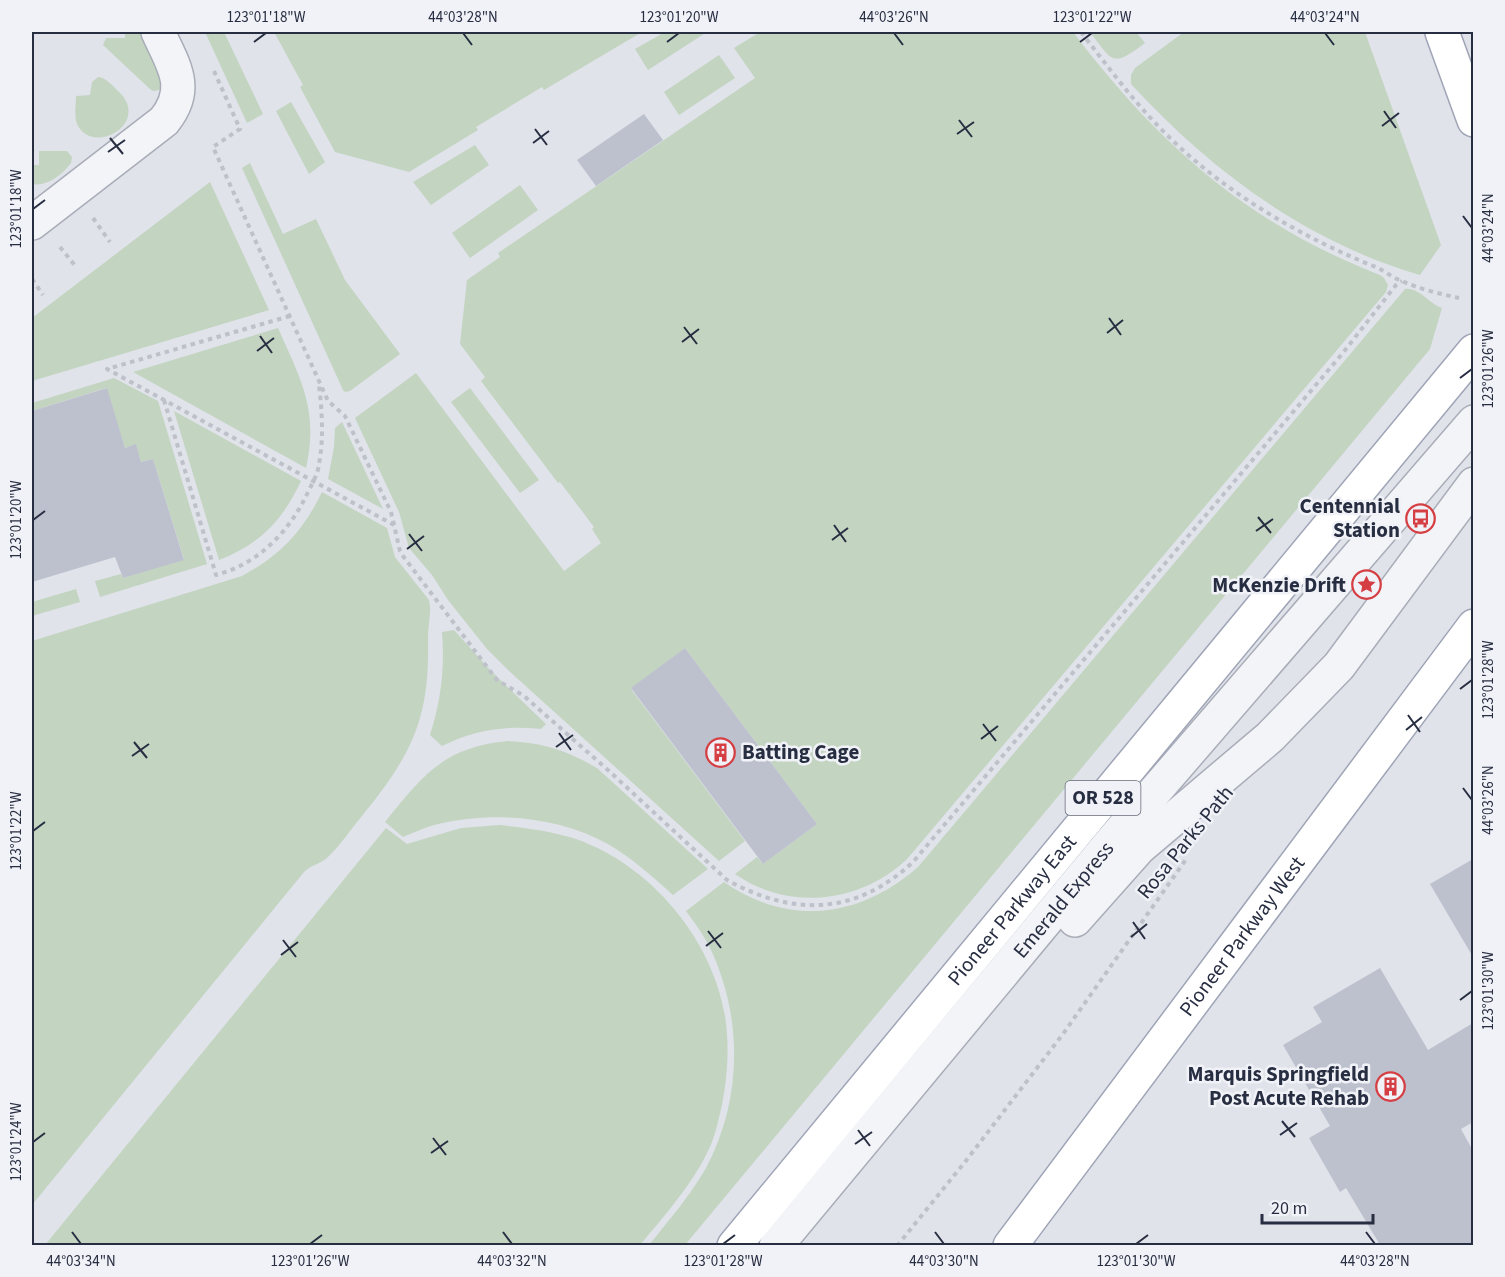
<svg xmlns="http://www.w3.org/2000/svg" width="1505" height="1277" viewBox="0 0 1505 1277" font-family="'Source Sans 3',sans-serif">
	<rect width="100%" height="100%" fill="#e0e3ea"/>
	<!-- green -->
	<g fill="#c3d4c1">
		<polygon points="125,32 144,32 165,85 160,90 153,91 150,89 103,45 106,38 125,38"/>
		<polygon points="205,32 224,32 263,114 247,123"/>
		<polygon points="274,32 642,32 544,90 542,87 476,127 478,130 409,172 335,152 300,87 303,85"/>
		<polygon points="665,32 707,32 648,70 635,49"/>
		<path d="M760,32H1073C1159,145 1247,223 1380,275L1384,278L1388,285L1386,292L908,858C862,903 789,912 735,874L757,857L763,864L817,824L685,648L631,689L745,841L719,861L507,669L487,649L448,600L432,575L409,548L399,512L355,418L416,373L564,571L601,543L592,529L594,527L560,482L558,483L481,381L485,377L460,344L467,280L500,257L498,253L755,78L734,48Z"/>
		<path d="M1090,32H1136L1145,43C1112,68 1113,62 1090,32Z"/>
		<path d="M1184,32H1365L1441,245L1420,275C1306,242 1210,170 1131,84V75L1135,68Z"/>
		<polygon points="719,55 735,78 679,115 664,92"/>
		<path d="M98,77C106,78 111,84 117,90C154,123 92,157 77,124C74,116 76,104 76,96L90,95L92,82Z"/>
		<polygon points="291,102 325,162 309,174 276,111"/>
		<polygon points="475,145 489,165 431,205 413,182"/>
		<path d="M39,151H67L72,157L71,163C62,175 47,187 32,184V165H39Z"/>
		<polygon points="250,163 283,234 316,219 345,280 400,354 350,391 345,392 343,390 242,168"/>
		<polygon points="210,182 269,310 32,381 32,318"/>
		<polygon points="520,185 538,210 470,258 452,233"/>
		<path d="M1405,289C1419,287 1429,304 1442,308L1430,349L685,1245H649C669,1220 690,1196 706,1168C743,1099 743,1015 709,946C703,934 694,922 686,911L724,882C789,927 860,918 918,867Z"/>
		<path d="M278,328C301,380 319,410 306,468L133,372Z"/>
		<polygon points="114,378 158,401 207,564 100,597 95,581 121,574 123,578 184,559 153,459 141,462 136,445 125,448 106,388 32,411 32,403"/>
		<polygon points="470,388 539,480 520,493 451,402"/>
		<path d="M174,411L301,481C283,520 260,544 219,560Z"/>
		<polygon points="342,422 383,509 328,479 334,447 335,428"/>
		<path d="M322,492L387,528L395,557L429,600C432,613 428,624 428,637C430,718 413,753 362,816C351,829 340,846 327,858C320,864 311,865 304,872L32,1205V641L242,576C281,555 303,531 322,492Z"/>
		<polygon points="76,589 80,602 32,616 32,602"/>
		<path d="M454,630L491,671L546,724L541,729C506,725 473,730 442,746L430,735C441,701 445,667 442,632Z"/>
		<path d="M508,741C543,743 566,750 597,768L708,869L673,895C652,876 632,858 608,844C558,816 493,811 438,824C426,827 415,832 403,837L385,822C423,775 444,747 508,741Z"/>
		<path d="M500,825C526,828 551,831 576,839C650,865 712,938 725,1016C731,1054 726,1096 715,1133C704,1171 666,1214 640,1245H45L386,828L407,844L461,828Z"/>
	</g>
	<!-- building -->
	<g fill="#bdc1cd">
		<polygon points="644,114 663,140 596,186 577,160"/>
		<polygon points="107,388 125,448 136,444 141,462 153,459 184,560 123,578 115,557 32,582 32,411"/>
		<polygon points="685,648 817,824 763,864 631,688"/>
		<polygon points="1473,859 1473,957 1430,884"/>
		<polygon points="1380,968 1428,1050 1473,1023 1473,1122 1461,1129 1473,1151 1473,1245 1380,1245 1346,1188 1340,1192 1309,1138 1330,1126 1283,1045 1322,1022 1313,1007"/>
	</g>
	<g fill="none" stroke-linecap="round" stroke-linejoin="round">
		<defs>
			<g id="minor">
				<path d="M32,223L164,121C191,88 173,65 158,32"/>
				<polyline points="1075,920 1139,848 1270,737 1339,666 1474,484"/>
				<path id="s1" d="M776,1246L1112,841L1474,422"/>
			</g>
			<g id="major">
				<polyline points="1442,32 1474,120"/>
				<path id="s2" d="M734,1246L1474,351"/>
				<path id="s3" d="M1010,1246L1474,626"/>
			</g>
		</defs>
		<!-- minor casing -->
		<use href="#minor" stroke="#a9adb8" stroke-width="36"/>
		<!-- major casing -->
		<use href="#major" stroke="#9fa5b6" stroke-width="36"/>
		<!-- path -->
		<g stroke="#bec1c9" stroke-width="4" stroke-dasharray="4.5 4.5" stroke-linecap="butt">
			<path d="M1081,32C1109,68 1136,105 1169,137C1227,194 1303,238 1378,268C1386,272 1393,278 1402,281C1419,289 1441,294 1459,298"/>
			<path d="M214,71L240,129L213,147L328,401L345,416L391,512L400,551L403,556L497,680L524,696L609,771L727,880C794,917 856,915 913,862L1342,354L1396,285L1402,281"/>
			<polyline points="93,218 110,242"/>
			<polyline points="60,247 77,268"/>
			<polyline points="32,279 43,295"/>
			<polyline points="290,316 107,369 394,525"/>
			<path d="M164,400L216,575C258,564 289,532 307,494C312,484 318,474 319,464C324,437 322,412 319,385"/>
			<polyline points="897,1246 965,1162 1063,1034 1187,858"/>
		</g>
		<!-- minor -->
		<use href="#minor" stroke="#f3f4f8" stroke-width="33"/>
		<!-- major -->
		<use href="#major" stroke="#fff" stroke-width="33"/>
	</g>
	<!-- ticks -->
	<path fill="none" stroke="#282e42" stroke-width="2" d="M463,33L472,45M894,33L903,45M1325,33L1334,45M254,42L266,33M667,42L679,33M1080,42L1092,33M1384,111L1396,128M959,120L972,137M1382,126L1399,113M535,129L547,145M957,134L974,122M110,138L123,154M533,143L549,131M108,152L125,140M33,209L45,200M1463,216L1472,228M1109,318L1121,335M684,327L697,344M1107,333L1123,320M260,336L272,353M682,342L699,329M257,351L274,338M1460,378L1472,369M1258,517L1271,533M33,520L45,511M834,525L846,542M1256,531L1273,519M409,534L422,551M832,540L848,528M407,549L424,536M1460,689L1472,680M1408,715L1420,732M983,724L996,741M1406,730L1422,717M559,733L571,750M981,739L998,726M134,742L147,758M556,747L573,735M132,756L149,744M1463,788L1472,800M33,831L45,822M1133,922L1145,939M708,931L721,948M1131,937L1147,924M283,940L296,957M706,946L723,933M281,955L298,942M1460,1000L1472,991M1282,1121L1295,1137M858,1130L870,1146M1280,1135L1297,1123M433,1138L446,1155M33,1142L45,1133M855,1144L872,1132M431,1153L448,1141M72,1232L81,1244M503,1232L512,1244M935,1232L944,1244M1366,1232L1375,1244M310,1244L322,1235M723,1244L735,1235M1136,1244L1148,1235"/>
	<!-- icons -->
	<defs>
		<symbol id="bus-ring" viewBox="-11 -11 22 22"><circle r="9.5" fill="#f0f2f7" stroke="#d53f43" stroke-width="1.5"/><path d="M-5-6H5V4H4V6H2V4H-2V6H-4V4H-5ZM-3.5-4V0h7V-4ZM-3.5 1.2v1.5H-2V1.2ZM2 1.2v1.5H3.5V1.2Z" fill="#d53f43"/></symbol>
		<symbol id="sight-ring" viewBox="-11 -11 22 22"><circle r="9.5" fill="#f0f2f7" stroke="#d53f43" stroke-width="1.5"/><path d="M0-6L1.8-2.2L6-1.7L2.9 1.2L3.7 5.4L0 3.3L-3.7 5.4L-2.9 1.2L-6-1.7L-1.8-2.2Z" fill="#d53f43"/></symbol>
		<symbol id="building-ring" viewBox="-11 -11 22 22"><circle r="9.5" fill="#f0f2f7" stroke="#d53f43" stroke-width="1.5"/><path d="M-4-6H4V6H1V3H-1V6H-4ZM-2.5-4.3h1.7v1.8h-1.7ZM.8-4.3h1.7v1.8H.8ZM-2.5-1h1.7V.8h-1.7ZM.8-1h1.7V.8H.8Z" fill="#d53f43"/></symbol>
	</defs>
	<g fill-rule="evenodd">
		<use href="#bus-ring" x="1404" y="502" width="33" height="33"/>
		<use href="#sight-ring" x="1350" y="568" width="33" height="33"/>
		<use href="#building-ring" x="704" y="736" width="33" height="33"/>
		<use href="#building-ring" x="1374" y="1070" width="33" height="33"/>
	</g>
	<g text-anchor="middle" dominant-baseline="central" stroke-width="5" stroke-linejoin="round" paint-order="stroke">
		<!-- shield labels -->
		<rect fill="#f0f2f7" stroke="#646978" stroke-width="1.5" x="1065.5" y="781" width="75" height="34" rx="4.5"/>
		<g font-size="20" font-weight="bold" fill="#282e42">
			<text x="1103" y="798">OR 528</text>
		</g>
		<!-- poi labels -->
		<g font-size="21" font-weight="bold" fill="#282e42" stroke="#f0f2f7" text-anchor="end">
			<text x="1400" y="506">Centennial<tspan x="1400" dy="24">Station</tspan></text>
			<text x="1346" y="585">McKenzie Drift</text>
			<text x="742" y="752" text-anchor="start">Batting Cage</text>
			<text x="1369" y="1074">Marquis Springfield<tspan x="1369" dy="24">Post Acute Rehab</tspan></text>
		</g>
		<!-- street labels -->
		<g font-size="21" fill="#282e42" stroke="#f0f2f7">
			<text transform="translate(1185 842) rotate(-51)">Rosa Parks Path</text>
			<text stroke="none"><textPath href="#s1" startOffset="450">Emerald Express</textPath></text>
			<text stroke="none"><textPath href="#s2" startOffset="436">Pioneer Parkway East</textPath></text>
			<text stroke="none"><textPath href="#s3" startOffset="387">Pioneer Parkway West</textPath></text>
		</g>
	</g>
	<!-- border -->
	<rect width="1505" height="1277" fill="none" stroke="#f0f2f7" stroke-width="66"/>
	<!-- scale -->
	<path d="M1262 1214v9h111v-9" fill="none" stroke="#282e42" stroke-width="3"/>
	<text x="1271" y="1214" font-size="18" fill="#282e42" stroke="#f0f2f7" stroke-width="4.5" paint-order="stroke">20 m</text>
	<rect x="33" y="33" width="1439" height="1211" fill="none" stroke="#282e42" stroke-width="2"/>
	<g font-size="15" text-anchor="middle" fill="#282e42">
		<text x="266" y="22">123°01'18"W</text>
		<text x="463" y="22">44°03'28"N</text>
		<text x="679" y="22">123°01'20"W</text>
		<text x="894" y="22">44°03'26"N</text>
		<text x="1092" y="22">123°01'22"W</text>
		<text x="1325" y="22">44°03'24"N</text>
		<text transform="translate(16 209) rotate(-90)" y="5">123°01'18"W</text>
		<text transform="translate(1488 228) rotate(-90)" y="5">44°03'24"N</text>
		<text transform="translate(1488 369) rotate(-90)" y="5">123°01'26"W</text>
		<text transform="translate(16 520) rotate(-90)" y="5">123°01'20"W</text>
		<text transform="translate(1488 680) rotate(-90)" y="5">123°01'28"W</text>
		<text transform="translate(1488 800) rotate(-90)" y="5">44°03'26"N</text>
		<text transform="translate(16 831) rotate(-90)" y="5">123°01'22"W</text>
		<text transform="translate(1488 991) rotate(-90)" y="5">123°01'30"W</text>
		<text transform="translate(16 1142) rotate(-90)" y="5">123°01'24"W</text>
		<text x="81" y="1266">44°03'34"N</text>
		<text x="310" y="1266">123°01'26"W</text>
		<text x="512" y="1266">44°03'32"N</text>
		<text x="723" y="1266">123°01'28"W</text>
		<text x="944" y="1266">44°03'30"N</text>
		<text x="1136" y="1266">123°01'30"W</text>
		<text x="1375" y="1266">44°03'28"N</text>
	</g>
</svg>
